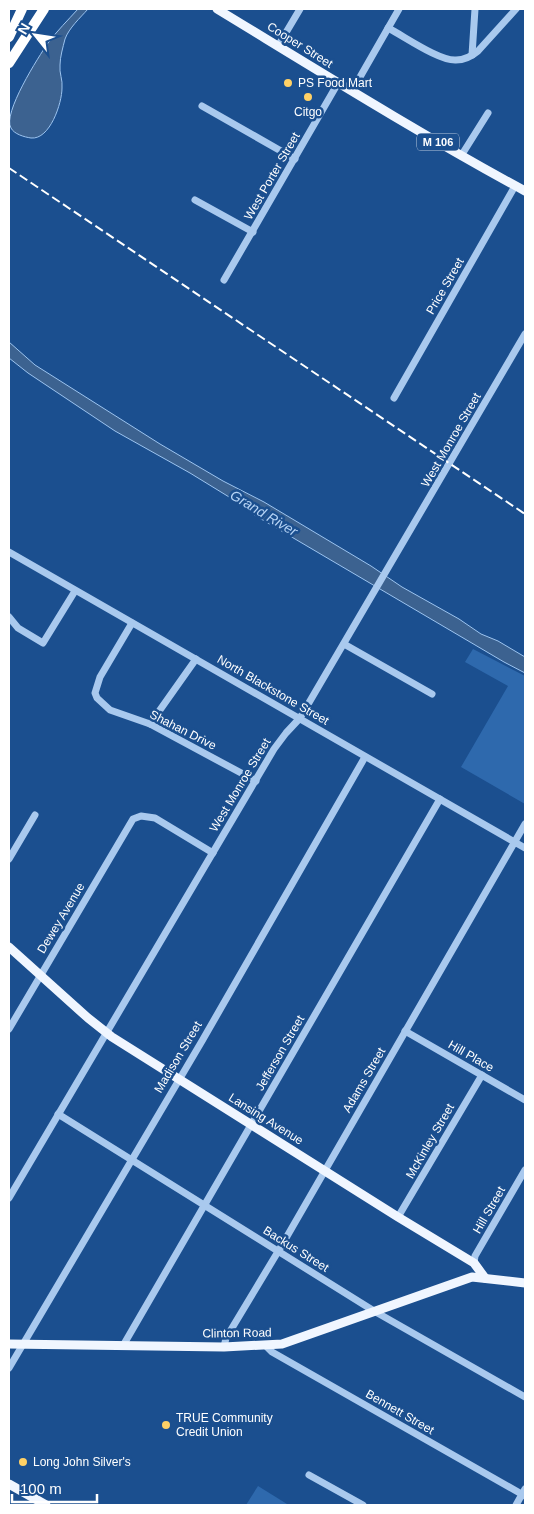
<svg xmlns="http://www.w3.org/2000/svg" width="534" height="1514" viewBox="0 0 534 1514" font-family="Arial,sans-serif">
	<rect width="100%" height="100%" fill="#1b4f8f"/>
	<!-- green -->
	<g fill="#2e69ad">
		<polygon points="473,649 525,676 525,804 461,767 508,686 465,662"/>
		<polygon points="258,1486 287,1504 286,1505 246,1505"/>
	</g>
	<!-- water -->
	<g fill="#3c6290" stroke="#9cc4f0">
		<path d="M78,9H88C80,18 69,28 65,39C63,47 60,57 60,65C59,73 63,80 62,88C62,103 50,140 31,138C24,137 14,134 11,128C2,114 39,56 48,43C57,31 68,20 78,9Z"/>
		<polygon points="9,342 35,365 160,444 223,481 264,502 371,566 402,587 459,619 481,634 498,641 525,657 525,673 504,662 256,516 234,500 190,473 115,431 28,373 9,358"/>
	</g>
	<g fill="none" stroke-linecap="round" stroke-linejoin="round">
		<!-- minor -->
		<g stroke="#a9c9ee" stroke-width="7">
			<path d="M388,28C404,36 439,61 456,60C464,60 472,56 478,51L516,9"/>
			<polyline points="278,46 300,9"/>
			<polyline points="472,55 475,9"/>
			<polyline points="352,91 399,9"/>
			<polyline points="202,106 295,159"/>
			<polyline points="461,156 488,113"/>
			<polyline points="195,200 253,232"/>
			<polyline points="224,280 338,83"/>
			<polyline points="394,398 515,186"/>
			<polyline points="9,552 525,848"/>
			<polyline points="9,617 18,628 43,643 75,591"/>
			<polyline points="132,623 100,677 95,693 97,698 110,710 150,724 256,781"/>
			<polyline points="344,644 432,694"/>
			<polyline points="150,724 196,659"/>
			<polyline points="9,859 35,815"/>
			<polyline points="9,1029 133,819 141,816 155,818 213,853"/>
			<polyline points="405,1031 525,1100"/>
			<polyline points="58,1114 374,1311 525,1397"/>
			<polyline points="9,1198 274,749 286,733 300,718 525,334"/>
			<polyline points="398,1217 482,1075"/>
			<polyline points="474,1263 475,1256 525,1170"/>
			<polyline points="124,1344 440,799"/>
			<polyline points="266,1346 272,1352 525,1496"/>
			<polyline points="224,1347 226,1338 282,1245 525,824"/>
			<polyline points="9,1368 202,1041 365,757"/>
			<polyline points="309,1475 363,1505"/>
			<polyline points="516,1505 525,1489"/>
		</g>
		<!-- major -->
		<g stroke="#f0f6ff" stroke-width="9">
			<path d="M217,9C319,71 420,134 525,191"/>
			<polyline points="9,947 88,1018 112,1037 398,1217 474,1263 485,1278"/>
			<polyline points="9,1344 224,1347 282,1344 472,1277 525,1283"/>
			<polyline points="9,1484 46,1505"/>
		</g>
		<!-- highway -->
		<g stroke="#fff" stroke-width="10">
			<polyline points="9,37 22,9"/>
			<polyline points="9,63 44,9"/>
		</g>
		<!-- rail -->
		<polyline stroke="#fff" stroke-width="2" stroke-dasharray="9 4" stroke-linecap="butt" points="9,168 525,514"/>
	</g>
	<!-- markers -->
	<g fill="#ffd166" stroke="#1b4f8f" stroke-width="2">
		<circle cx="288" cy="83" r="5"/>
		<circle cx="308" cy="97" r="5"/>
		<circle cx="166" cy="1425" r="5"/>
		<circle cx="23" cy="1462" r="5"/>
	</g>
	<g text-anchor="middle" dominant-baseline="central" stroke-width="5" stroke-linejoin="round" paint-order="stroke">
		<!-- shield labels -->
		<rect fill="#1b4f8f" stroke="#bbcadd" stroke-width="1" x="417" y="133.5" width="42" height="17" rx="4"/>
		<g font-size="11" font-weight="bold" fill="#fff">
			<text x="438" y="142">M 106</text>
		</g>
		<!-- street labels -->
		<g font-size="12" fill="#fff" stroke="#1b4f8f">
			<text transform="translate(300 45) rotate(32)">Cooper Street</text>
			<text transform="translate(272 176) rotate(-60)">West Porter Street</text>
			<text transform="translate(445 286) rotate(-60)">Price Street</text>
			<text transform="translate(451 440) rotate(-60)">West Monroe Street</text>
			<text transform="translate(273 690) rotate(30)">North Blackstone Street</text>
			<text transform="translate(183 730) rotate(27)">Shahan Drive</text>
			<text transform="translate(240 785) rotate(-59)">West Monroe Street</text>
			<text transform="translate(61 918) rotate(-59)">Dewey Avenue</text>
			<text transform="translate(280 1053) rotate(-60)">Jefferson Street</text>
			<text transform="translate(471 1056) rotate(30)">Hill Place</text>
			<text transform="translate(178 1057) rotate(-59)">Madison Street</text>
			<text transform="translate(364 1080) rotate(-60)">Adams Street</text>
			<text transform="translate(266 1119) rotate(32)">Lansing Avenue</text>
			<text transform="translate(430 1141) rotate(-60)">McKinley Street</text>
			<text transform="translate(489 1210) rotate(-60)">Hill Street</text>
			<text transform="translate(296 1249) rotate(32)">Backus Street</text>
			<text transform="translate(237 1333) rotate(-1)">Clinton Road</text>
			<text transform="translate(400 1412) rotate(30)">Bennett Street</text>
		</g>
		<!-- poi labels -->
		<g font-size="12" fill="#fff" stroke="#1b4f8f" text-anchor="start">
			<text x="298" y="83">PS Food Mart</text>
			<text x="308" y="112" text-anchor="middle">Citgo</text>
			<text x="176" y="1418">TRUE Community<tspan x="176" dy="14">Credit Union</tspan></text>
			<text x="33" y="1462">Long John Silver's</text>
		</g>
		<!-- water labels -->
		<g font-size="14" font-style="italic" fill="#b5d3f5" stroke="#1b4f8f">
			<text transform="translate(264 513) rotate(31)">Grand River</text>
		</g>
	</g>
	<!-- border -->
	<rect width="534" height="1514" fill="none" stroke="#ffffff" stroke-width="20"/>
	<!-- north arrow -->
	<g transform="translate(35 35) rotate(300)" stroke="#1b4f8f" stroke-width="4" paint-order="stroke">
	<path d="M0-4L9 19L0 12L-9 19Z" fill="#ffffff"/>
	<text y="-8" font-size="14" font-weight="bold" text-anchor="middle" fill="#ffffff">N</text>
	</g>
	<!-- scale -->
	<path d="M12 1494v8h85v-8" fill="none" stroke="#ffffff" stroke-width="2.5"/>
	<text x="20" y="1494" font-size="15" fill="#ffffff" stroke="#1b4f8f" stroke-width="4" paint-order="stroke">100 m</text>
</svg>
